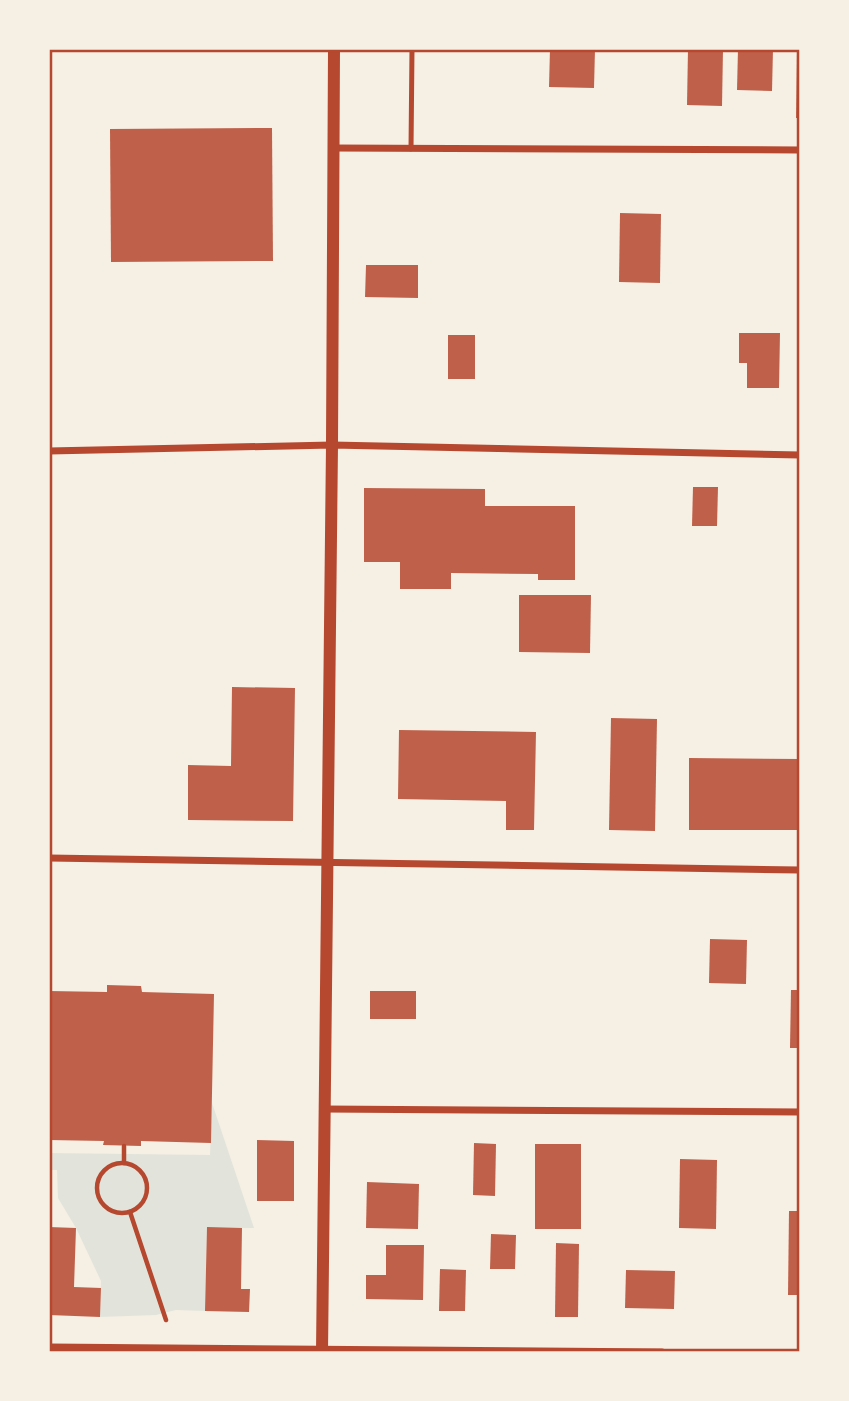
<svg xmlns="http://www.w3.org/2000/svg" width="849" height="1401" viewBox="0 0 849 1401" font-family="'Noto Sans',sans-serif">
	<rect width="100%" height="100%" fill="#f6efe4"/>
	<!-- green -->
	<polygon fill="#e2e4dc" points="212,1103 254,1228 207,1228 205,1311 176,1310 156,1315 100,1317 101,1281 76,1228 58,1198 57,1170 49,1170 49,1153 210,1155"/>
	<!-- building -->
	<g fill="#bf614a">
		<polygon points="550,49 595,49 594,88 549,87"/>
		<polygon points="688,49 723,49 722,106 687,105"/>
		<polygon points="738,49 773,49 772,91 737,90"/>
		<polygon points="797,49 800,49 800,118 796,118"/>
		<polygon points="272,128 273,261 111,262 110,129"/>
		<polygon points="798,204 800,204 800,257 797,257"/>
		<polygon points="620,213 661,214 660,283 619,282"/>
		<polygon points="366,265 418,265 418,298 365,297"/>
		<polygon points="739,333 780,333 779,388 747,388 747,363 739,363"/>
		<rect x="448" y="335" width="27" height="44"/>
		<polygon points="693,487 718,487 717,526 692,526"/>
		<polygon points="364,488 485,489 485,506 575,506 575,580 538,580 538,574 451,573 451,589 400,589 400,562 364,562"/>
		<polygon points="519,595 591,595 590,653 519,652"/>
		<polygon points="232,687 295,688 293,821 188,820 188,765 231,766"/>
		<polygon points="611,718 657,719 655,831 609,830"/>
		<polygon points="399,730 536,732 534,830 506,830 506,801 398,799"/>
		<polygon points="689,758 800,759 800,830 689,830"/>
		<polygon points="710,939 747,940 746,984 709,983"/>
		<polygon points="107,985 141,986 142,992 214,994 211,1143 141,1141 141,1146 103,1145 104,1141 49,1140 49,991 107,992"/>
		<polygon points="791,990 800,990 800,1048 790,1048"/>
		<rect x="370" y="991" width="46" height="28"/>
		<polygon points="257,1140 294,1141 294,1201 257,1201"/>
		<polygon points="474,1143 496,1144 495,1196 473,1195"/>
		<rect x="535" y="1144" width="46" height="85"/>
		<polygon points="680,1159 717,1160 716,1229 679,1228"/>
		<polygon points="367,1182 419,1184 418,1229 366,1228"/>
		<polygon points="789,1211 800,1211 800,1295 788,1295"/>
		<polygon points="49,1227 76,1228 74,1287 101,1288 100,1317 49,1315"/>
		<polygon points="207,1227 242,1228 241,1289 250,1289 249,1312 205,1311"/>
		<polygon points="491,1234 516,1235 515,1269 490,1269"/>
		<polygon points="556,1243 579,1244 578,1317 555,1317"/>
		<polygon points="386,1245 424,1245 423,1300 366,1299 366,1275 386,1275"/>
		<polygon points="440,1269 466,1270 465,1311 439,1311"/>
		<polygon points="626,1270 675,1271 674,1309 625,1308"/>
	</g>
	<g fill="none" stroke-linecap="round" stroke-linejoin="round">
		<!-- path -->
		<g stroke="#b5482f" stroke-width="4.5">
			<polyline points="124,1146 124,1163"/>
			<circle cx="122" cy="1188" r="25"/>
			<polyline points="130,1212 166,1320"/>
		</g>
		<!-- service -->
		<polyline stroke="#b5482f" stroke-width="5" points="411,149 412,49"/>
		<!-- minor -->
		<g stroke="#b5482f" stroke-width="7">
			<polyline points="333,148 800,150"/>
			<polyline points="49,451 332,445 800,455"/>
			<polyline points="49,858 800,870"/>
			<polyline points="324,1109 800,1112"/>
			<polyline points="49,1347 662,1352"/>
		</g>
		<!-- tertiary -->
		<polyline stroke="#b5482f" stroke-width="12" points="322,1352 332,445 334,49"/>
	</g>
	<!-- border -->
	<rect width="849" height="1401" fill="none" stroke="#f6efe4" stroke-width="102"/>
	<rect x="51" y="51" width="747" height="1299" fill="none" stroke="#b5482f" stroke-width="2.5"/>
</svg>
